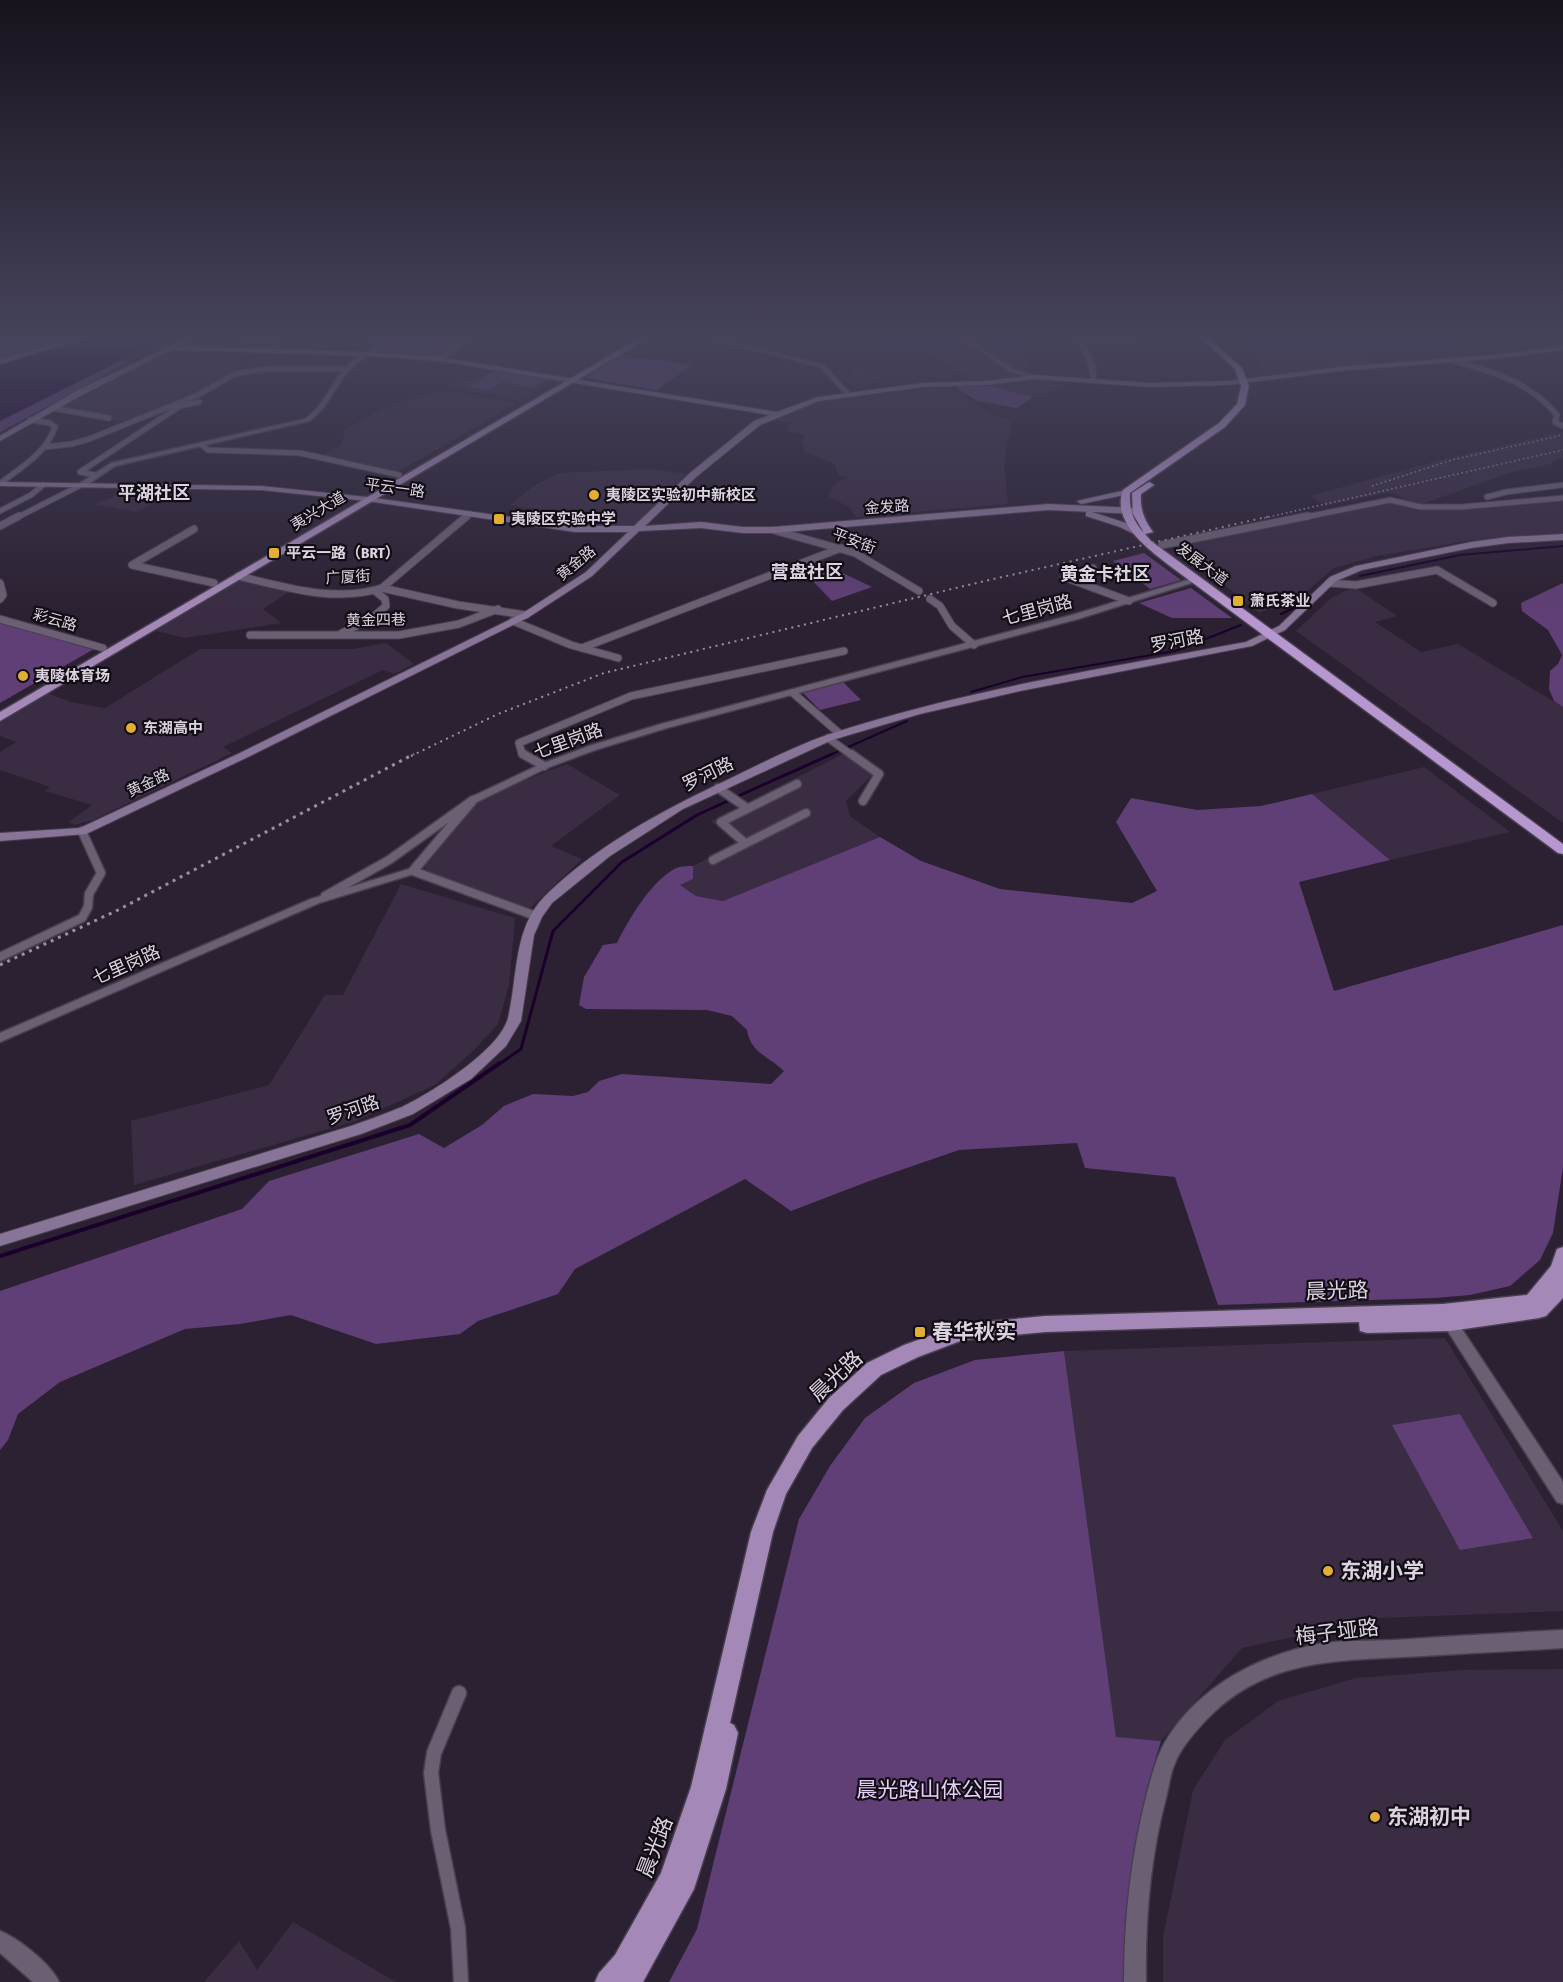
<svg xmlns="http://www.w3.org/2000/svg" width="1563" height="1982" viewBox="0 0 1563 1982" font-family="'Fira Sans Condensed','Noto Sans SC',sans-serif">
	<rect width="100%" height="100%" fill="#2c2133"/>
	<!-- built -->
	<g fill="#392c43">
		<polygon points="881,333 1019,333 1032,337 1039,343 1018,345 1013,351 1027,358 1026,372 1030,374 975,381 935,356 884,345 888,339 877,336"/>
		<polygon points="1227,333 1428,333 1451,347 1402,351 1378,348 1366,365 1265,375 1259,363"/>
		<polygon points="158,356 242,359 229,375 191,396 127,423 54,409"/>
		<polygon points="850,368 881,375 879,382 850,385 845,379 853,374"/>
		<polygon points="494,369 557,379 520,401 444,386 459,378 471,380"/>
		<polygon points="1035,378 1071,380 1056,390 1033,397 984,384"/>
		<polygon points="947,386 997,417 1012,418 1004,464 1008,504 856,517 849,507 828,496 834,484 847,478 838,475 835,464 805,452 801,440 806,435 786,431 791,423 769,420 821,400"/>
		<polygon points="440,390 517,403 398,472 323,455 342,444 345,430 381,409"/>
		<polygon points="1563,432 1563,458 1555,460 1551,464 1512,472 1419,505 1389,492 1326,506 1310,496 1448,458"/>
		<polygon points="652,469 686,474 635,525 578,526 526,518 536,509 510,505 535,485 560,473"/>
		<polygon points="120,489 169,490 163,498 136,512 93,504 112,498"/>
		<polygon points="1563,499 1563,533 1467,541 1377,556 1334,568 1300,597 1259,613 1175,545 1388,501 1420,509"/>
		<polygon points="240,578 292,590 263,609 282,623 185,638 152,630"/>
		<polygon points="1354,587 1397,616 1375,622 1421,652 1458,644 1563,707 1563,823 1296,631 1331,598"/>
		<polygon points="386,643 414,664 394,674 383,670 223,747 232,753 93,820 74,825 69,822 92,805 45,791 50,787 0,770 0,752 16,742 0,736 0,720 47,693 71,702 105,708 200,649 353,649"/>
		<polygon points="843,754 872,775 846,801 850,816 880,837 723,901 696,896 680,885 693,879 693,866 738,843 711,821"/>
		<polygon points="567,764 620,795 551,846 582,859 530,908 428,873 423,865 475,804 498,790"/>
		<polygon points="1424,767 1510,832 1390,860 1312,794"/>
		<polygon points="401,884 515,918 509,985 498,1024 474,1050 435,1085 356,1121 134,1185 131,1121 269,1085 325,995 343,995"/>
		<polygon points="1445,1338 1563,1531 1563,1611 1381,1618 1242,1648 1161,1741 1116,1738 1064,1351"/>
		<polygon points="1563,1669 1563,1982 1163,1982 1163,1937 1193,1790 1225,1740 1278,1701 1356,1678 1462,1670"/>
		<polygon points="293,1922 396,1982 204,1982 239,1941 257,1970"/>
	</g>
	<!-- green -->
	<g fill="#5f3f75">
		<polygon points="0,333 91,333 0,362"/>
		<polygon points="406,337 466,343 445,357 377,352"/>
		<polygon points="620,355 692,365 657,390 585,378"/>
		<polygon points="119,361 129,362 0,432 0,421"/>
		<polygon points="495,370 548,378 533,388 502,382 488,390 469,387"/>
		<polygon points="984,384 1033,397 1017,408 977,401 952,385"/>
		<polygon points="1144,553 1181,580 1150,589 1113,561"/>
		<polygon points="834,569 872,587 832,601 810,578"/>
		<polygon points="1563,583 1563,707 1554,701 1549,689 1550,671 1558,664 1562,655 1548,630 1522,611 1521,603"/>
		<polygon points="1191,588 1232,618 1172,618 1139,603"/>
		<polygon points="0,623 94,649 0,703"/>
		<polygon points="843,682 861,700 820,710 802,692"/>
		<path d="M1312,794L1390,860L1299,882L1334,991L1563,925V1167L1553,1233L1540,1260L1510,1286L1470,1295L1435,1298L1218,1305L1175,1177L1085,1168L1077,1143L959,1150L872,1180L791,1211L745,1179L575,1269L558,1294L478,1321L460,1334L376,1344L291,1315L240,1324L185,1329L60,1382L18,1414L8,1440L0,1450V1291L242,1209L269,1181L419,1134L444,1148L482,1125L504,1106L533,1094L573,1096L588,1092L599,1081L622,1074L771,1084L784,1071C769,1057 750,1052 747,1030L732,1016L707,1010L586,1009L579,1005L584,977L603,945L617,943C628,920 654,876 679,867C683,866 689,866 693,866V879L680,885L696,896L723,901L880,837L921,861L1000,889L1132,903L1157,891L1116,822L1131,798L1197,810L1261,806Z"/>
		<polygon points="1064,1351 1116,1737 1161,1741 1148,1784 1130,1877 1123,1982 669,1982 697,1929 799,1519 830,1466 865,1418 914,1383 975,1360"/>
		<polygon points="1460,1414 1533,1538 1460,1550 1392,1425"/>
	</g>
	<!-- water -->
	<polygon fill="#1b002c" points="91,333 176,333 0,421 0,365 85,341 78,337"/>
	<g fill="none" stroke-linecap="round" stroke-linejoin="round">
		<!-- stream-far2 -->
		<g stroke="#1b002c" stroke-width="2">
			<polyline points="1360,576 1460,555 1563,546"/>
			<polyline points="1281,614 1305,603"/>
			<polyline points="971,692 1022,677 1175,651 1241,625"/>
			<polyline points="828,756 907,721"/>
		</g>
		<!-- stream-far1 -->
		<g stroke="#1b002c" stroke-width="3">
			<polyline points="736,797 832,754"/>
			<polyline points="498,1065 521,1049 553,931 622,862 697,815 730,800"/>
		</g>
		<!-- stream -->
		<polyline stroke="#1b002c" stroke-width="4" points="0,1256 410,1125 500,1063"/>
		<defs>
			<g id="minor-far3">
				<polyline points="254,333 244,339 279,341 272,350"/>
				<polyline points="340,333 392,342"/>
				<polyline points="634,333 643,335"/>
				<polyline points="380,338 397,333"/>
				<polyline points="402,338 461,343"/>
				<polyline points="1081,341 1200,333"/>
				<polyline points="439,359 467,339 457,333"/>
				<path d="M1450,360C1491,371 1529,381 1557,415L1555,422L1563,426"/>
				<polyline points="52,408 109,418"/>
				<polyline points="202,445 208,450 300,453 399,475"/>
				<polyline points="45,447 72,444 89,439 196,396 235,374 268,369 347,369"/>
				<polyline points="95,475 80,472 180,406 199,402"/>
				<path d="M2,482C23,466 46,453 55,427L50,423L30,420"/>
				<polyline points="1487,497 1506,492 1563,485"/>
				<polyline points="0,511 31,495 43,485"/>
				<polyline points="16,518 81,485"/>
				<polyline points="466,518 470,514"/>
				<polyline points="1301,518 1390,500 1421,507 1461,507 1563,498"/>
			</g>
			<g id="minor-far2">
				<polyline points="0,526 19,516"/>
				<polyline points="194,529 132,565 214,583"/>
				<polyline points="773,530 855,553 919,591"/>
				<polyline points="1162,545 1308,516"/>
				<polyline points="1093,568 1064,577 1129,601"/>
				<path d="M238,576C285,587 334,603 382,588L467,516"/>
				<polyline points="0,583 3,595 0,599"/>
				<polyline points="1329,583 1356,585 1437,570 1493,603"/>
				<polyline points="382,588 458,605 526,615"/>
				<polyline points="930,599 940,606 952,626 974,645"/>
				<polyline points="0,619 103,648"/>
				<polyline points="513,621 571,645 618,658"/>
				<polyline points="342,633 371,619 386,606 385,599 375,591"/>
				<polyline points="250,635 399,635 459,624 498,609"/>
				<polyline points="582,648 841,548"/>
				<polyline points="793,693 840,734"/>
				<polyline points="828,738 853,756"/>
				<polyline points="526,756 522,754 519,743 631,696 844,651"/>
			</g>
			<g id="minor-far1">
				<polyline points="523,754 544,766"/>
				<polyline points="851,754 879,774 863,801"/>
				<polyline points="718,788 747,808"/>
				<polyline points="745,843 721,822 797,784"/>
				<polyline points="713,860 806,813"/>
				<polyline points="413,871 536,916"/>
				<polyline points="325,896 389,860 473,800"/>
				<polyline points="0,957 82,918 88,907 89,894 101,873 82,831"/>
			</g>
			<polyline id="minor" points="459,1693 434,1753 431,1773 438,1830 458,1928 461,1982"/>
			<g id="tertiary">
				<path d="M408,333H416C395,346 369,350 350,370C334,386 329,408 309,421L115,466L84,487L77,485L111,463L305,419C322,407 328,390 340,374C356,352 383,343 408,333Z"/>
				<polygon points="689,333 699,333 824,365 851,394 846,395 820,367"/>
				<polygon points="954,333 961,333 1013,369 1038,377 1035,379 1009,371"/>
				<path d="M1069,333H1075C1089,345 1098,364 1096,382L1091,381C1089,361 1083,348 1069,333Z"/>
				<polygon points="1194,578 1201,580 1078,619 667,728 595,750 547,768 477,802 417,873 319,903 0,1042 0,1033 311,899 409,869 469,798 541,764 589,746 661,724 1072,615"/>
				<polygon points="1447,1312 1452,1314 1563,1482 1563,1504 1557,1502 1442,1322 1439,1318 1442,1314"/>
				<path d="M1563,1630V1648C1516,1651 1469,1653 1423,1656C1342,1661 1268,1656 1207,1719C1195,1732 1182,1746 1175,1763C1170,1774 1169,1786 1166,1798C1150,1858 1145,1920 1146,1982H1124C1124,1917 1131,1856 1147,1793C1152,1775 1156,1758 1165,1742C1198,1687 1257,1656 1318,1644C1342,1640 1370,1641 1395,1640C1451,1636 1507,1633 1563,1630Z"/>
				<path d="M0,1931C18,1938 51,1964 59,1982H33L0,1953Z"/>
			</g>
			<g id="secondary">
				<polygon points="91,333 101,333 0,364 0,360"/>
				<polygon points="196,333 204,333 179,346 369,352 439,357 777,412 818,397 923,383 986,381 1035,375 1150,383 1228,381 1339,367 1491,355 1563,346 1563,350 1491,359 1339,371 1228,385 1150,387 1035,379 986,385 923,387 819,401 760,425 696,477 645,526 701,522 743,527 773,527 1048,504 1137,508 1141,511 1137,514 1048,510 773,533 743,533 701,528 639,531 592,576 529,617 248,757 86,834 0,841 0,833 80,828 240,753 523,613 586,572 628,532 575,532 367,501 261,490 0,486 0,482 261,486 367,497 575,526 634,526 690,473 754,421 770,415 439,361 369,356 171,350 84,394 0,441 0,436 78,390 162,350 161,347 169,346"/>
				<polygon points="1126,490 1129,490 1129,494 1081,504 1077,501"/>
				<polygon points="1089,511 1126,523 1143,533 1136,535 1120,527 1086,516 1086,512"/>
				<path d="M1563,534V540L1508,543L1471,548L1362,570L1336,581L1285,630L1252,646L1020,691L920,714L832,740L683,809L610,856L552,903L542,917L534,935L521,1021L506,1046L471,1079L413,1114L361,1134L0,1246V1234L351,1126C368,1120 385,1114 402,1107C431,1093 500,1050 508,1018C518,976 513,928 545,896C595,847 661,811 723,782C757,766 792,747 827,735C963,690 1106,668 1246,642L1279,626L1330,577L1356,566L1471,542L1508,537Z"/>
			</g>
			<g id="primary">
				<polygon points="648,333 657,333 0,721 0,712"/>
				<polygon points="1563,1247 1563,1298 1546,1316 1539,1318 1450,1331 1367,1333 1360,1331 1359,1322 1045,1332 963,1340 918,1357 881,1375 843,1410 812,1448 786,1494 773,1532 730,1723 734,1725 738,1733 726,1789 694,1889 643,1982 595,1982 599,1973 615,1955 661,1873 691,1787 751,1532 767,1490 798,1436 829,1398 867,1363 904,1345 963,1324 1045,1316 1443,1304 1527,1295 1551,1266 1557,1249"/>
			</g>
			<path id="trunk" d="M1195,333H1203L1242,368L1249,386L1245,405L1225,427L1130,493C1129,509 1133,521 1144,533L1133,514L1132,493L1149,482L1154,485L1141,494C1140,509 1144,520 1153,532L1145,534L1151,541L1563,844V854L1558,853L1170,566C1148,549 1111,522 1123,490L1219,423L1237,404L1241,386L1235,369Z"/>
		</defs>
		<!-- minor-far3 casing -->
		<use href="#minor-far3" stroke="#483f4e" stroke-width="7"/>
		<!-- minor-far2 casing -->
		<use href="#minor-far2" stroke="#483f4e" stroke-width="9"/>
		<!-- minor-far1 casing -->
		<use href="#minor-far1" stroke="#483f4e" stroke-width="11"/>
		<!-- minor casing -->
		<use href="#minor" stroke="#483f4e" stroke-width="17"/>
		<!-- tertiary casing -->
		<use href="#tertiary" stroke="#483f4e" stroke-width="3"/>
		<!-- secondary casing -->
		<use href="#secondary" stroke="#483f4e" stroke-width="2"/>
		<!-- primary casing -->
		<use href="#primary" stroke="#483f4e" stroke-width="3"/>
		<!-- trunk casing -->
		<use href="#trunk" stroke="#483f4e" stroke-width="3"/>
		<!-- minor-far3 -->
		<use href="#minor-far3" stroke="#6b5f74" stroke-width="5"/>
		<!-- minor-far2 -->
		<use href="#minor-far2" stroke="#6b5f74" stroke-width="7"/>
		<!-- minor-far1 -->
		<use href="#minor-far1" stroke="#6b5f74" stroke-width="8"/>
		<!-- minor -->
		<use href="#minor" stroke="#6b5f74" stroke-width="14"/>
		<!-- tertiary -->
		<use href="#tertiary" fill="#6b5f74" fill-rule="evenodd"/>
		<!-- secondary -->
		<use href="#secondary" fill="#887496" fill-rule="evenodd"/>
		<!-- primary -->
		<use href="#primary" fill="#a489b8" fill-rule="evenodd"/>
		<!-- trunk -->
		<use href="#trunk" fill="#b797cf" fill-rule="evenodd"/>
		<!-- rail-far2 -->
		<g stroke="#99909f" stroke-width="1.5" stroke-dasharray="1.5 3" stroke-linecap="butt">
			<polyline points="1372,486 1452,460 1563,435"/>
			<polyline points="1264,518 1563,450"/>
		</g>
		<!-- rail-far1 -->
		<polyline stroke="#99909f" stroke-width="2" stroke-dasharray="2 4.5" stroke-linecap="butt" points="411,756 498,714 604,673 989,580 1271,516"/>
		<!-- rail -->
		<polyline stroke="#99909f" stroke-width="3" stroke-dasharray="3 5" stroke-linecap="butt" points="0,965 118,910 414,754"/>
	</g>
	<!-- sky -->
	<linearGradient id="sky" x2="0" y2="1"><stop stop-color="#18121c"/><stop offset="0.55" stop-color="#45435b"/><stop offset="1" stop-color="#45435b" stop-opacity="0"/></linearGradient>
	<rect width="1563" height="610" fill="url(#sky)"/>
	<!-- markers -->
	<g fill="#e3ae34" stroke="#120d15" stroke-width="2">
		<circle cx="594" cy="495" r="6"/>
		<rect x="493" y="513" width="12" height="12" rx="3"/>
		<rect x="268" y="547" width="12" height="12" rx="3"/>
		<rect x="1232" y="595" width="12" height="12" rx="3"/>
		<circle cx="23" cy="676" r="6"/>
		<circle cx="131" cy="728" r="6"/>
		<rect x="914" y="1326" width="12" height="12" rx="3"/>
		<circle cx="1328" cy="1571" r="6"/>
		<circle cx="1375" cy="1817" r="6"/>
	</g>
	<g text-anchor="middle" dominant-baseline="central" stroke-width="4.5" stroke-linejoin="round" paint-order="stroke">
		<!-- far-street labels -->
		<g font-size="15" fill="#dbd4e0" stroke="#120d15">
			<text transform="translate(395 488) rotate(8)">平云一路</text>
			<text transform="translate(887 507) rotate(-4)">金发路</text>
			<text transform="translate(318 511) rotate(-31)">夷兴大道</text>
			<text transform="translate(854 541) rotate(21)">平安街</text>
			<text transform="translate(576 563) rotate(-39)">黄金路</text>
			<text transform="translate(1202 564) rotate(37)">发展大道</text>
			<text transform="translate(348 577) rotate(-3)">广厦街</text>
			<text transform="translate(55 620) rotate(16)">彩云路</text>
			<text transform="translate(376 620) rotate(-1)">黄金四巷</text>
			<text transform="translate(148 783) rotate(-25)">黄金路</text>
		</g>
		<!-- far-poi labels -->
		<g font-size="15" font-weight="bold" fill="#dbd4e0" stroke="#120d15" text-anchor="start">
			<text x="606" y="495">夷陵区实验初中新校区</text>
			<text x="511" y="519">夷陵区实验中学</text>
			<text x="286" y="553">平云一路（BRT）</text>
			<text x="1250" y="601">萧氏茶业</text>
			<text x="35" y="676">夷陵体育场</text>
			<text x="143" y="728">东湖高中</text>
		</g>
		<!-- far-quarter labels -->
		<g font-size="18" font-weight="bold" fill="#dbd4e0" stroke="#120d15">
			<text x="154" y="493">平湖社区</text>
			<text x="807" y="572">营盘社区</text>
			<text x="1105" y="574">黄金卡社区</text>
		</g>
		<!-- street labels -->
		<g font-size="18" fill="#dbd4e0" stroke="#120d15">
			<text transform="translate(1037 610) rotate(-15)">七里岗路</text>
			<text transform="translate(1177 641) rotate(-11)">罗河路</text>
			<text transform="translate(568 741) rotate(-20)">七里岗路</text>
			<text transform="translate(708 774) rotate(-26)">罗河路</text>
			<text transform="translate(126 965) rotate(-24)">七里岗路</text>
			<text transform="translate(353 1110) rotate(-19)">罗河路</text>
		</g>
		<!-- near-street labels -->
		<g font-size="21" fill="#dbd4e0" stroke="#120d15">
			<text transform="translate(1337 1291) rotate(-2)">晨光路</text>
			<text transform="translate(836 1376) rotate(-43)">晨光路</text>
			<text transform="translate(1337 1632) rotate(-7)">梅子垭路</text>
			<text transform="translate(655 1847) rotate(-69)">晨光路</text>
		</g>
		<!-- near-poi labels -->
		<g font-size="21" font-weight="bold" fill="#dbd4e0" stroke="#120d15" text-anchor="start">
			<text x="932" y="1332">春华秋实</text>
			<text x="1340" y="1571">东湖小学</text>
			<text x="1387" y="1817">东湖初中</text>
		</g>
		<!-- near-park labels -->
		<g font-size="21" fill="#e5cef7" stroke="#120d15">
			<text x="930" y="1790">晨光路山体公园</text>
		</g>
	</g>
</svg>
